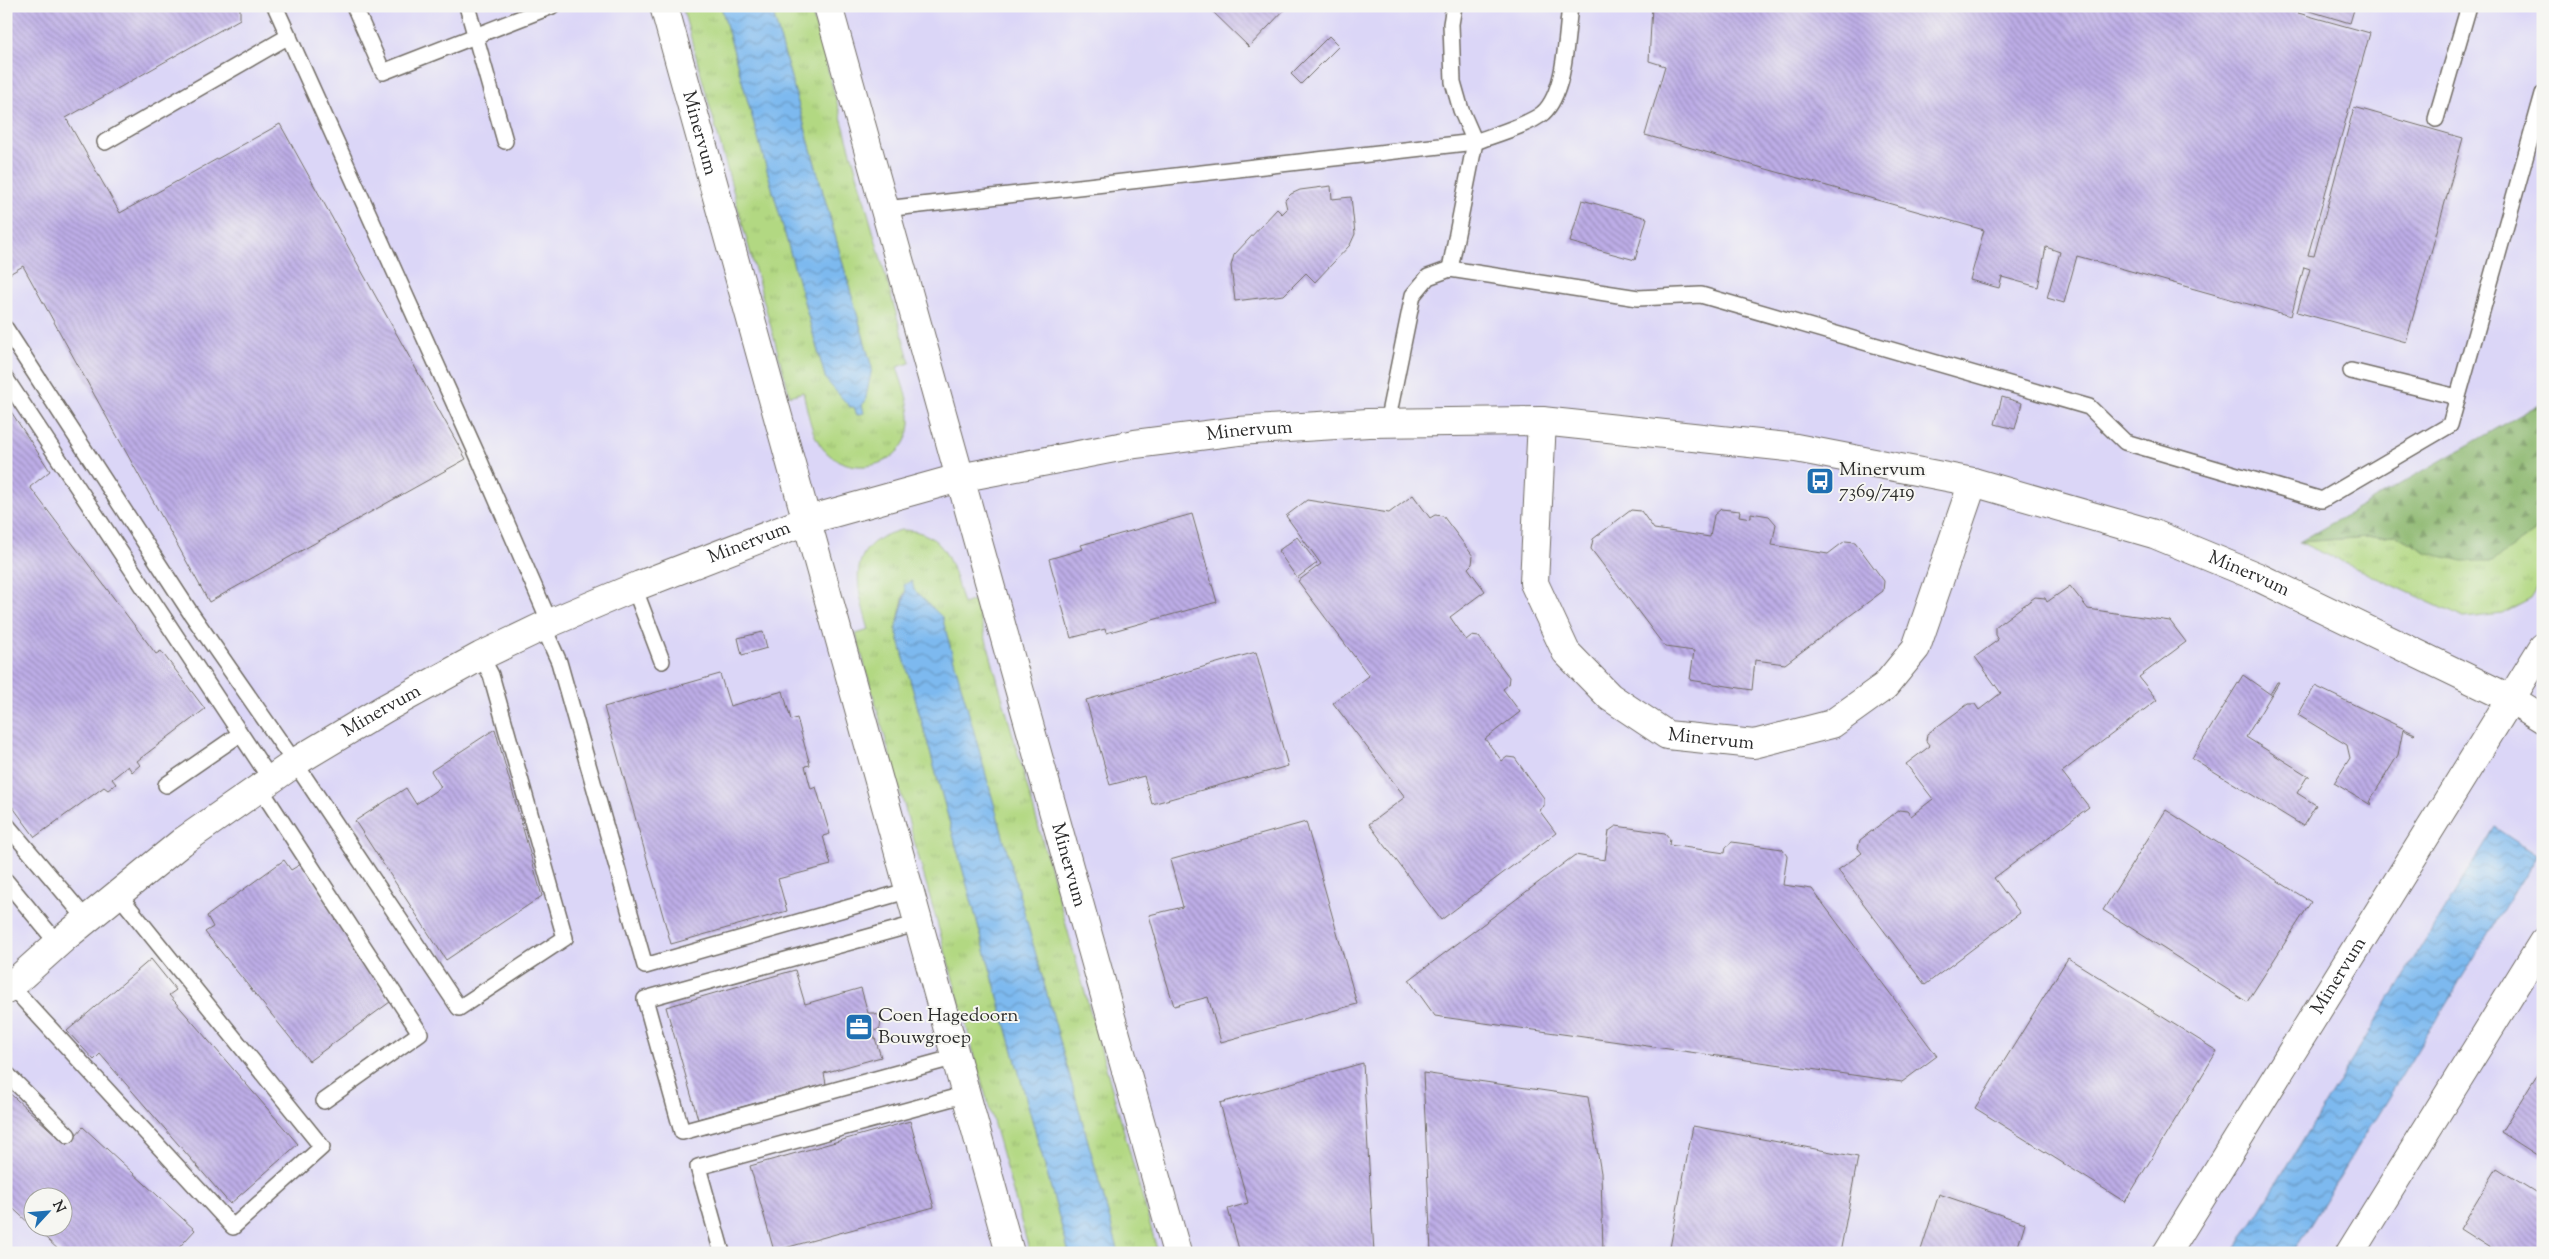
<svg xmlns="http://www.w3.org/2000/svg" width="2549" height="1259" viewBox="0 0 2549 1259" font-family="'Sorts Mill Goudy',serif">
	<defs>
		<pattern id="grass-tufts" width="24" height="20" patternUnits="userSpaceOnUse" patternTransform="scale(1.25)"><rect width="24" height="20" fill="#b2d882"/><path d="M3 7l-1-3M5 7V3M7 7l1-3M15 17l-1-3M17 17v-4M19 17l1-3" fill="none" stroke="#99ba70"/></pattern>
		<pattern id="forest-firs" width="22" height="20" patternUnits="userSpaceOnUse" patternTransform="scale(1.25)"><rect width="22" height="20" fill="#8db870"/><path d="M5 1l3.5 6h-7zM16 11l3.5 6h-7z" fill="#73965c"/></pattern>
		<pattern id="water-waves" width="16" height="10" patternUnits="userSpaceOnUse" patternTransform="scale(1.25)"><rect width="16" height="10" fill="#7db9ef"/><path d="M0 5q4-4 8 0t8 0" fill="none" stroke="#6797c2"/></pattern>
		<pattern id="building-back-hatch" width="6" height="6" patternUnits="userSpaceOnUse" patternTransform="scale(1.25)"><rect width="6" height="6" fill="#bdade7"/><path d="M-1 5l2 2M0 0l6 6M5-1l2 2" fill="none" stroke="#9a8dbb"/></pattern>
	</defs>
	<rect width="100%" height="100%" fill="#f6f6f2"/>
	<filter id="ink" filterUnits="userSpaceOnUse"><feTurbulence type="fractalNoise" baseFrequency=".02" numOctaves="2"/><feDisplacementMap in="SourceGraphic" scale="10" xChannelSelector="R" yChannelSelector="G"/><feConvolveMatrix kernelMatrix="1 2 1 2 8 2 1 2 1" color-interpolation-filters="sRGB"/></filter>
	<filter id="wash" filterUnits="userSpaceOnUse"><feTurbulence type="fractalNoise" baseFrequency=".0096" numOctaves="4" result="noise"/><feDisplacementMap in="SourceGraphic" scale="20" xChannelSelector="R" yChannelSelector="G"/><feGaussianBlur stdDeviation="1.12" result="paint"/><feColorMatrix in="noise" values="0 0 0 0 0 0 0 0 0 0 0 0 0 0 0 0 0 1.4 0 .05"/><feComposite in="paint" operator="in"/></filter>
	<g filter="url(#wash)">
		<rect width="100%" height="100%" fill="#f2e6d0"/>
		<!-- built -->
		<path fill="#dbd6f7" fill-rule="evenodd" d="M6,6H2543V1253H6ZM32,1196H62V1226H32Z"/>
		<!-- grass -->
		<g fill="url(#grass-tufts)" stroke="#6e8256">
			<path d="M682,6H721L826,380L854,407L857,415H860L872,368L771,6H810L910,363L897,367C903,388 915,413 908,434C895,473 840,477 819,443C810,429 807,408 803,392L790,396Z"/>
			<polygon points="2543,526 2543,579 2531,599 2502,614 2464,618 2299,542 2396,535 2428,553 2526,537"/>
			<path d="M901,530C948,530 952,567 963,604L975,600L1158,1253H1119L942,618L914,590L912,582L904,594L896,629L1069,1253H1030L856,634L869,630C857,587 843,545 901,530Z"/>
		</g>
		<!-- forest -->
		<polygon fill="url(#forest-firs)" stroke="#5c724e" points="2543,402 2543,526 2493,561 2463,561 2428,553 2396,535 2299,542"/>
		<!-- water -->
		<g fill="url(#water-waves)" stroke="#54728d">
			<polygon points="721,6 771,6 872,368 865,402 862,404 864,413 857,415 854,407 850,407 826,380"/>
			<polygon points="912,581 914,590 942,617 1119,1253 1069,1253 896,629 906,592 904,585"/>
			<polygon points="2495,827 2537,855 2293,1253 2234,1253"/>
		</g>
		<g id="blocks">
			<!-- building -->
			<g fill="url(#building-back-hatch)">
				<polygon points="6,6 240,6 240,19 66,118 120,213 280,124 466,459 209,602 23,266 6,276"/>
				<polygon points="1207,6 1288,6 1249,47"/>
				<polygon points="1652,6 2273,6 2370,33 2308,255 2314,256 2354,107 2463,138 2406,342 2297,312 2310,269 2304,267 2291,316 2077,256 2064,303 2047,298 2060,252 2046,247 2038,287 2002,277 1999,288 1970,280 1984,230 1645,135 1665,66 1649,61"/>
				<polygon points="2293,6 2355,6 2350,23"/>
				<polygon points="1329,36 1339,46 1301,84 1291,74"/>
				<polygon points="1331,186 1332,199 1351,197 1355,234 1350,245 1315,282 1306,273 1284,295 1235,301 1231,266 1234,255 1277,209 1282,214 1287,209 1285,200 1291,194 1300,190"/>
				<polygon points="1582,200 1647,218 1635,260 1570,242"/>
				<polygon points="2002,397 2022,403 2015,429 1995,424"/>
				<polygon points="6,404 50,471 30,487 156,654 161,651 205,709 137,761 140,765 132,772 128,766 112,779 116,784 108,790 104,787 35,837 6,798"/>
				<polygon points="1413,495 1430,518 1435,515 1443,516 1473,556 1472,564 1468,568 1485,591 1450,617 1466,640 1471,636 1479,637 1509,677 1508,685 1503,689 1520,712 1485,739 1502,761 1507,757 1515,758 1529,778 1544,798 1544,806 1539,810 1556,833 1441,920 1369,824 1405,797 1333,703 1369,676 1298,581 1321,564 1286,516 1307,500 1389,513"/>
				<polygon points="1721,509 1740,511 1739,516 1751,518 1751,513 1769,516 1776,524 1772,545 1828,554 1845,541 1855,542 1884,581 1883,591 1785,664 1755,660 1752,690 1690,680 1694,651 1665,647 1591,549 1593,539 1631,510 1641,511 1654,529 1710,537 1714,515"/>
				<polygon points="1192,514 1217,602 1106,633 1105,629 1071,638 1049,559 1083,549 1081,545"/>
				<polygon points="1297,537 1317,563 1297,578 1278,551"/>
				<polygon points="2070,586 2088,609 2170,621 2186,642 2139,677 2157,700 2062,772 2089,807 1994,878 2020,913 1925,985 1838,870 1862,853 1858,848 1860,840 1899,810 1907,811 1911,816 1933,799 1906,764 1930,746 1926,741 1927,734 1968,704 1975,704 1979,710 2001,693 1975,657 1998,640 1995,635 1995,627 2035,597 2045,598 2047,602"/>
				<polygon points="763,632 767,648 742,655 738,638"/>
				<polygon points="1256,652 1288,766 1152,804 1144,776 1110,785 1086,700"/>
				<polygon points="720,674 730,706 783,691 791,720 797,718 810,765 805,766 811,789 816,787 830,834 823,836 831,865 778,879 787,911 671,944 604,707"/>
				<polygon points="2243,675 2270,694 2277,682 2279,682 2246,737 2310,777 2307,777 2297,793 2316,805 2303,826 2192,758"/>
				<polygon points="2315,686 2415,734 2414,735 2403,730 2398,755 2369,802 2372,804 2371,805 2334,783 2350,758 2347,745 2298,715"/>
				<polygon points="495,729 542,896 446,960 355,821 406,788 416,804 441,787 431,771"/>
				<polygon points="2166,810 2311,902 2247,1002 2103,910"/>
				<polygon points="1306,822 1357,1004 1221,1042 1208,997 1174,1006 1155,944 1157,943 1149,915 1183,907 1170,860"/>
				<polygon points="1616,826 1665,833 1670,839 1669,845 1725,853 1726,847 1732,842 1782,849 1787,856 1783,885 1812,889 1937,1056 1902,1082 1435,1016 1409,980 1575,855 1605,860 1609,831"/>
				<polygon points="284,860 291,870 301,864 390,1002 309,1061 205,932 213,927 207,916"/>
				<polygon points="2068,958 2217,1051 2125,1202 1975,1108"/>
				<polygon points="151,959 176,990 169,995 298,1144 230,1204 100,1054 94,1060 67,1031"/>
				<polygon points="795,970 805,1004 861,988 868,1013 874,1013 881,1017 880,1028 873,1032 881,1057 824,1073 826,1084 698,1119 666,1007"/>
				<polygon points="1363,1063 1374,1253 1240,1253 1228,1209 1248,1203 1220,1103"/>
				<polygon points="2543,1065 2543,1159 2501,1132"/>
				<polygon points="1423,1073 1588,1097 1601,1173 1603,1253 1431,1253"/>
				<polygon points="6,1090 67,1145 83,1127 195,1230 174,1253 62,1253 33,1226 62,1226 62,1196 32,1196 32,1226 6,1202"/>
				<polygon points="910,1121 934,1207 774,1251 750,1166"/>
				<polygon points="1693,1126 1858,1157 1840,1253 1669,1253"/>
				<polygon points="2497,1168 2543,1197 2543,1253 2498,1253 2460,1229"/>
				<polygon points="1939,1194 2025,1223 2016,1253 1920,1253"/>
				<polygon points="2429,1248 2437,1253 2426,1253"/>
			</g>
		</g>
	</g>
	<g filter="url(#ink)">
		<use href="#blocks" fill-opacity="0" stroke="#716c65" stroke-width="1"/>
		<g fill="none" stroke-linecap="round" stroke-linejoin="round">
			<defs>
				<g id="service">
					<polyline points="275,6 476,452 550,623"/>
					<polyline points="354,6 383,72 552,6"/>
					<polyline points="467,6 505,141"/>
					<polyline points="2436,119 2469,6"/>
					<polyline points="105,142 289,36"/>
					<path d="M885,209L1475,142C1493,135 1529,125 1543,113C1566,92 1566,36 1570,6"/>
					<polyline points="1450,269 1475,142 1461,110 1453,82 1451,24 1454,6"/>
					<polyline points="6,329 190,612 295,763 459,1008 565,938 491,675 481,656"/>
					<polyline points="2351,371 2457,397"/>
					<polyline points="6,379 271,780"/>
					<polyline points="1387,423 1413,295 1428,277 1450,269 1638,298 1701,295 2089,407 2125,442 2322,500 2450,425 2543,94"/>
					<polyline points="634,587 662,661"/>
					<polyline points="543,626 559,662 645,966 910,890"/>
					<polyline points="166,785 240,734"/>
					<polyline points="260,788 420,1033 324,1101"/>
					<polyline points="6,824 87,920"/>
					<polyline points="6,881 58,944"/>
					<polyline points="919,923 645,999 682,1132 956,1057"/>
					<polyline points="11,986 233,1227 322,1147 118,894"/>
					<polyline points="6,1073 68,1135"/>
					<polyline points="722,1253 698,1167 967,1094"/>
				</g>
				<g id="minor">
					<path id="s1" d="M664,6L1010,1253"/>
					<path id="s2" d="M828,6L1177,1253"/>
					<path id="s3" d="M1542,421L1534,583L1566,652L1610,697L1667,735L1754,744L1832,724L1885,686L1916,648L1973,482"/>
					<path id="s4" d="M6,990L64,938L182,842L302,758L384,709L481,656L550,623L640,585L808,520L959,478L1135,444L1238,431L1368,423L1542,421L1796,448L1973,482L2154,534L2258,577L2511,699L2543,719"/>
					<path id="s5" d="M2167,1253L2543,647"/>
					<polyline points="2350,1253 2543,942"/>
				</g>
			</defs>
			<!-- service casing -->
			<use href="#service" stroke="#716c65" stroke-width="18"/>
			<!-- minor casing -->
			<use href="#minor" stroke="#716c65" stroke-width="30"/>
			<!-- service -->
			<use href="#service" stroke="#fff" stroke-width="15"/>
			<!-- minor -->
			<use href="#minor" stroke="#fff" stroke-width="28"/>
		</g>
	</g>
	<!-- icons -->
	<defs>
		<symbol id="bus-square" viewBox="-11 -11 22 22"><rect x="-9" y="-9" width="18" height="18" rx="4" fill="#1f6fb2" stroke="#f6f6f2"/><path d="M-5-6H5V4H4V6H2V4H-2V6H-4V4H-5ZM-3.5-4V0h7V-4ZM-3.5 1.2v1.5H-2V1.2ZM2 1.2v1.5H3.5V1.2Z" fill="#fff"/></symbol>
		<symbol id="office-square" viewBox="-11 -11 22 22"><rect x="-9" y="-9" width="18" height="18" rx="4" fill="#1f6fb2" stroke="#f6f6f2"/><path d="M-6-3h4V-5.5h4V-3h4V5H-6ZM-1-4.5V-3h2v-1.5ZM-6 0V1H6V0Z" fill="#fff"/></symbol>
	</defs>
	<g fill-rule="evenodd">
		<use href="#bus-square" x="1804" y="465" width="32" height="32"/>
		<use href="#office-square" x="843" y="1011" width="32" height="32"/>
	</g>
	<g text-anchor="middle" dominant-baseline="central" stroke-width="4" stroke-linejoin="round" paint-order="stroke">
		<!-- street labels -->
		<g font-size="19" fill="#2b2b2b" stroke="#f6f6f2">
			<text stroke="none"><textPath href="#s1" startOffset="132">Minervum</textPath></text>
			<text stroke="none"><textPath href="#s4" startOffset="1388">Minervum</textPath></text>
			<text stroke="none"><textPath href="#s4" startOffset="874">Minervum</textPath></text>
			<text stroke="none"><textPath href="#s4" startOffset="2408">Minervum</textPath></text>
			<text stroke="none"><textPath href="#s4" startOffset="469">Minervum</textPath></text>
			<text stroke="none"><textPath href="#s3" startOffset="414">Minervum</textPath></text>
			<text stroke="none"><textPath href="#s2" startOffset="892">Minervum</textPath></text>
			<text stroke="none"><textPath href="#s5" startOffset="326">Minervum</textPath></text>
		</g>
		<!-- poi labels -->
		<g font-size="19" fill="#2b2b2b" stroke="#f6f6f2" text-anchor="start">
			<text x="1839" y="470">Minervum<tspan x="1839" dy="22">7369/7419</tspan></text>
			<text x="878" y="1016">Coen Hagedoorn<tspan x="878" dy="22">Bouwgroep</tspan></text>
		</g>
	</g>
	<!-- margin -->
	<rect width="2549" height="1259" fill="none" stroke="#f6f6f2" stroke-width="25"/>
	<!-- north arrow -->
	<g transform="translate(48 1212) rotate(64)"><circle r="24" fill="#f6f6f2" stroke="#a5a5a2"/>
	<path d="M0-4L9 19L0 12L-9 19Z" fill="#1f6fb2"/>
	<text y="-8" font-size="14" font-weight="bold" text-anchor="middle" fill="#2b2b2b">N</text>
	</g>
</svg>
